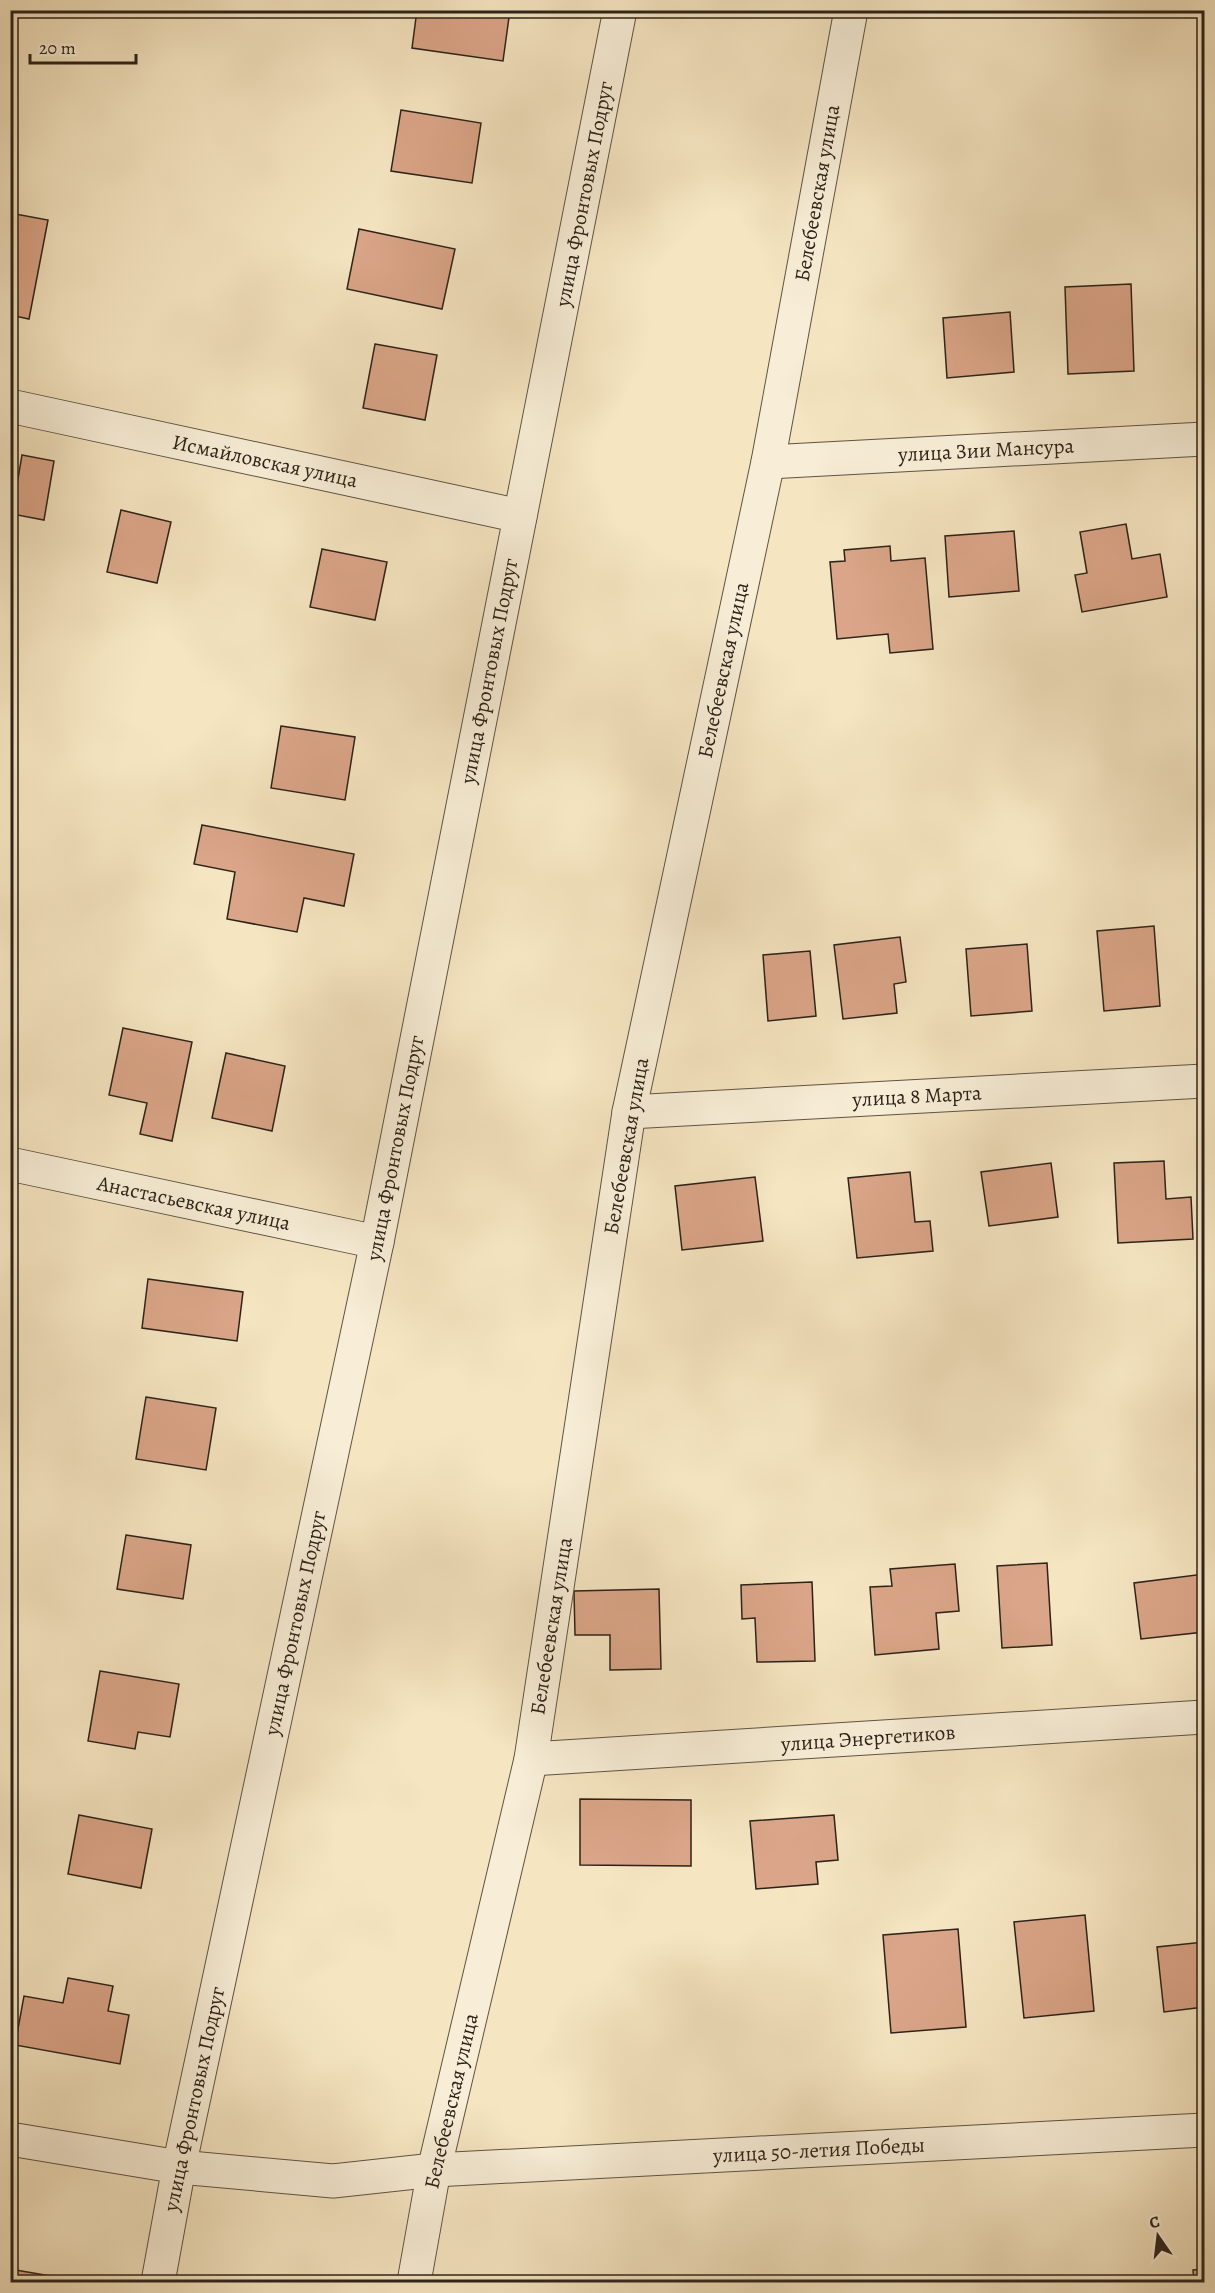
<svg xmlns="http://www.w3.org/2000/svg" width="1215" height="2293" viewBox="0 0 1215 2293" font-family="Alegreya,serif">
	<rect width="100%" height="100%" fill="#f5e5c1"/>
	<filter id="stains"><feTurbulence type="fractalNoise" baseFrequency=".00333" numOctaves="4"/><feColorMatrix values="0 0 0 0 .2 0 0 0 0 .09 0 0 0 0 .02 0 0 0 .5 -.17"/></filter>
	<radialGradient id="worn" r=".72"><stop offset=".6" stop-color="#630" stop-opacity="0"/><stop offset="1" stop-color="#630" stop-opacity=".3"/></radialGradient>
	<!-- building -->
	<g fill="#daa588" stroke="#2c2219" stroke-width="1.5">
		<polygon points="417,10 510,10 503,61 412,48"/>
		<polygon points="401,110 481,123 472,183 391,171"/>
		<polygon points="10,213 48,220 29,319 10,315"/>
		<polygon points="359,229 455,249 442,309 347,289"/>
		<polygon points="1131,284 1134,371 1068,374 1065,287"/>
		<polygon points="1010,312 1014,372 947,378 943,318"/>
		<polygon points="375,344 437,355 425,420 363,408"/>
		<polygon points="22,455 54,461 44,520 12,514"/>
		<polygon points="121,510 171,522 157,583 107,572"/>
		<polygon points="1126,524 1132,559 1160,554 1167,597 1082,612 1075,575 1087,573 1080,532"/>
		<polygon points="1014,531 1019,591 949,597 945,536"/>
		<polygon points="890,546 891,561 925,558 933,649 890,653 888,634 837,639 830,562 845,561 844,550"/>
		<polygon points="322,549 387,562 375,620 310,607"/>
		<polygon points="281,726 355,737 345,800 271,788"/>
		<polygon points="202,825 354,854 344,906 304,898 297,932 227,919 235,872 194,864"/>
		<polygon points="1154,926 1160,1006 1104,1011 1097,931"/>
		<polygon points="900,937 906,982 894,984 897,1013 843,1019 834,945"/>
		<polygon points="1027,944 1032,1011 971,1016 966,949"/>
		<polygon points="810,951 816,1016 768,1021 763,955"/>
		<polygon points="123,1028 192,1042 172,1141 140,1134 147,1103 109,1095"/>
		<polygon points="226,1053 285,1066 272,1131 212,1118"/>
		<polygon points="1164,1161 1166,1199 1191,1197 1193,1239 1118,1243 1114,1163"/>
		<polygon points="1051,1163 1058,1217 989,1226 981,1172"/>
		<polygon points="910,1172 915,1222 930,1221 933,1251 857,1258 848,1178"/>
		<polygon points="755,1177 763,1241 682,1250 675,1186"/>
		<polygon points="148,1279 243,1292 237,1341 142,1328"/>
		<polygon points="146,1397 216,1408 206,1470 136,1459"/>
		<polygon points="126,1535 191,1545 183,1599 117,1589"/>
		<polygon points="1047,1563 1052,1645 1002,1648 997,1566"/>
		<polygon points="955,1564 959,1611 936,1613 939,1649 875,1655 870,1587 892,1586 890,1569"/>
		<polygon points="1204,1574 1204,1632 1141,1639 1134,1583"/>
		<polygon points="812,1582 815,1661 757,1662 755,1618 742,1619 741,1585"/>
		<polygon points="659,1589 661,1669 610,1670 610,1635 575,1635 574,1591"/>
		<polygon points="100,1671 179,1684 170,1737 138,1732 135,1749 88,1741"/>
		<polygon points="580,1799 691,1800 691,1866 580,1865"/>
		<polygon points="79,1815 152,1829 141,1888 68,1874"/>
		<polygon points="834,1815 838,1860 816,1862 818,1884 756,1889 750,1821"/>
		<polygon points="1085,1915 1094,2011 1024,2018 1014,1922"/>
		<polygon points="958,1929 966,2027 891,2033 883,1935"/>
		<polygon points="1204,1942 1204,2007 1164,2012 1157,1947"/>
		<polygon points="68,1978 113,1986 108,2011 129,2015 120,2064 15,2045 24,1996 63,2003"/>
		<polygon points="10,2269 79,2281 79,2282 10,2282"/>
		<polygon points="1204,2269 1204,2282 1194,2282 1193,2270"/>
		<polygon points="1119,2276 1120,2282 1051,2282 1050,2280"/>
	</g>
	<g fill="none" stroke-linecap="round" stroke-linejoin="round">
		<defs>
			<g id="street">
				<polyline points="10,406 520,516"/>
				<polyline points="768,462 1204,439"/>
				<polyline points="629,1112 1204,1081"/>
				<polyline points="10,1164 377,1242"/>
				<polyline points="531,1759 1204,1717"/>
				<polyline points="10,2139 179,2167 333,2181 434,2170 1204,2130"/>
				<polyline points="158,2282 179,2167 377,1242 620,10"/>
				<polyline points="414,2282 434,2170 531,1759 629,1112 768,462 851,10"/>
			</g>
		</defs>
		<!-- street casing -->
		<use href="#street" stroke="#5e5343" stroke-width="35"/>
		<!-- street -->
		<use href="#street" stroke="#f8eed7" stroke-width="33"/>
	</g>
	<g text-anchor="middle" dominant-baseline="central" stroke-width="5" stroke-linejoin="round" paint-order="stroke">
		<!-- street labels -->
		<g font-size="21" fill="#2c2219" stroke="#f8eed7">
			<text transform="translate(817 193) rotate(-80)">Белебеевская улица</text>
			<text transform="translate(584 194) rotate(-79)">улица Фронтовых Подруг</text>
			<text transform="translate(986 450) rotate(-3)">улица Зии Мансура</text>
			<text transform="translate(265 461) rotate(12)">Исмайловская улица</text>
			<text transform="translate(723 670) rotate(-78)">Белебеевская улица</text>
			<text transform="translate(489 671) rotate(-79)">улица Фронтовых Подруг</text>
			<text transform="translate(917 1096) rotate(-3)">улица 8 Марта</text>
			<text transform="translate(626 1146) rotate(-80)">Белебеевская улица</text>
			<text transform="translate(395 1148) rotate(-79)">улица Фронтовых Подруг</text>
			<text transform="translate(194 1203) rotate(12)">Анастасьевская улица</text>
			<text transform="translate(295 1623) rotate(-78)">улица Фронтовых Подруг</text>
			<text transform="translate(551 1626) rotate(-81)">Белебеевская улица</text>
			<text transform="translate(868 1738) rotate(-4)">улица Энергетиков</text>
			<text transform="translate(194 2099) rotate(-78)">улица Фронтовых Подруг</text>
			<text transform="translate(451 2101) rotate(-77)">Белебеевская улица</text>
			<text transform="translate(819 2150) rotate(-3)">улица 50-летия Победы</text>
		</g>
	</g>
	<!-- margin -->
	<rect width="1215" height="2293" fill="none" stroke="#f5e5c1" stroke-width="36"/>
	<rect x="12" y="12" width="1191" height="2269" fill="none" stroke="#2c2219" stroke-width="3"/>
	<rect x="18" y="18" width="1179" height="2257" fill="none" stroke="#2c2219" stroke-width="1.5"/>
	<!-- north arrow -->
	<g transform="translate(1158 2236) rotate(346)" stroke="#f8eed7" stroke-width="4.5" paint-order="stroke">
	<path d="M0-4.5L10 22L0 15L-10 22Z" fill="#2c2219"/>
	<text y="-9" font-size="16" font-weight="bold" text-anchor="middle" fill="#2c2219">С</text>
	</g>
	<!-- scale -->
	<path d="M30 54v9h106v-9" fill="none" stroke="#2c2219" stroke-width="3"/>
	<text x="39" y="54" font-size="18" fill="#2c2219" stroke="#f8eed7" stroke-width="4.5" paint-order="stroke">20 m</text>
	<rect width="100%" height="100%" filter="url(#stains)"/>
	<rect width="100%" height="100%" fill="url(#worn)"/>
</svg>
